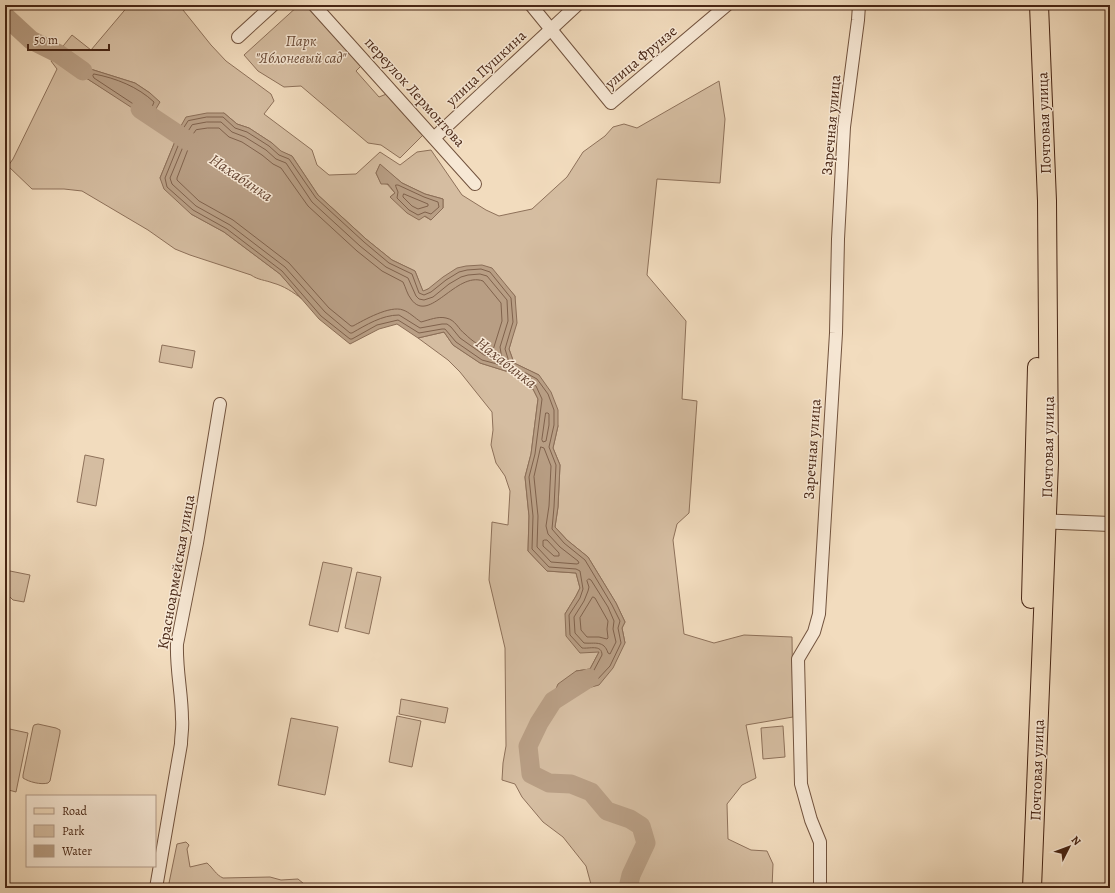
<svg xmlns="http://www.w3.org/2000/svg" width="1115" height="893" viewBox="0 0 1115 893" font-family="Alegreya,serif">
	<rect width="100%" height="100%" fill="#f2dcbe"/>
	<filter id="stains"><feTurbulence type="fractalNoise" baseFrequency=".005" numOctaves="4"/><feColorMatrix values="0 0 0 0 .2 0 0 0 0 .09 0 0 0 0 .02 0 0 0 .5 -.17"/></filter>
	<radialGradient id="worn" r=".72"><stop offset=".6" stop-color="#630" stop-opacity="0"/><stop offset="1" stop-color="#630" stop-opacity=".3"/></radialGradient>
	<!-- green -->
	<g fill="#d5bda1" stroke="#8e715a" fill-rule="evenodd">
		<path d="M129,5H179L211,45L226,61L271,94L274,101L264,114L312,150L317,165L329,175L356,174L380,152L400,165L417,152L431,150L462,195L486,210L499,216L532,209L567,177L583,152L605,136L613,127L624,124L637,128L719,81L725,119L720,183L657,179L647,275L686,321L682,399L697,401L689,513L677,524L673,540L684,634L714,643L744,635L792,637L793,717L746,725L756,778L742,785L727,804L728,839L751,850L767,851L773,864L772,888H592L586,866L563,837L543,822L522,797L515,784L502,780L503,763L506,746L505,648L489,580L492,522L508,525L510,491L505,476L496,463L491,445L493,430L492,412L460,372L448,360L418,338L444,332L453,345L480,363L512,373L533,389L538,399L531,454L525,477L529,516L528,551L547,571L576,573L580,588L576,596L565,614L599,652L590,669L576,671L573,692L625,643L622,628L625,622L616,603L588,557L567,540L555,527L558,507L560,465L553,448L558,426L539,375L514,363L509,349L511,342L515,296L506,286L428,289L423,292L415,271L392,260L366,239L318,195L292,156L281,152L272,143L249,128L237,124L224,113L178,131L168,125L165,129L176,139L160,178L191,214L224,232L280,274L302,299C293,292 284,286 273,283C265,280 258,280 251,275L190,255L175,249L148,230L82,191L64,189H32L8,166L13,159L57,69L51,61L72,35L91,50ZM65,54L84,67L135,83L150,93L153,115L110,93L83,76L60,59ZM380,165L402,183L425,194L443,199V208L431,220L390,197L395,193L387,184L381,183L376,173Z"/>
		<polygon points="299,5 307,5 362,65 356,71 379,97 389,93 424,134 400,158 381,145 368,143 301,86 284,87 258,71 244,55"/>
		<polygon points="162,345 195,351 192,368 159,362"/>
		<polygon points="85,455 104,459 96,506 77,502"/>
		<polygon points="323,562 352,568 338,632 309,625"/>
		<polygon points="5,570 30,575 24,602 13,600 5,592"/>
		<polygon points="357,572 381,577 369,634 345,628"/>
		<polygon points="401,699 448,708 445,723 399,714"/>
		<polygon points="397,716 421,721 412,767 389,762"/>
		<polygon points="291,718 338,727 325,795 278,785"/>
		<path d="M38,724L56,728L60,730V733L50,781L48,783C41,785 29,782 23,778V775L33,727L34,725Z"/>
		<polygon points="783,726 785,757 763,759 761,728"/>
		<polygon points="5,728 28,733 16,792 5,789"/>
		<path d="M186,842L189,845L187,849L190,867L207,863C213,868 216,875 223,878L270,877L281,880L298,879L309,888H168L177,844Z"/>
	</g>
	<!-- water -->
	<g fill="#b89e84" stroke="#8b6e57">
		<polygon points="65,54 84,67 135,83 150,93 160,102 153,114 163,121 160,126 83,76 60,58"/>
		<polygon points="207,113 224,113 237,124 249,128 272,143 281,151 292,156 318,195 366,239 392,260 415,271 423,291 428,289 443,277 457,268 466,266 482,265 492,268 515,296 517,323 509,349 514,363 539,375 551,392 558,410 558,426 553,448 560,465 558,507 555,527 567,540 588,557 616,603 625,622 622,628 625,643 613,668 599,685 573,692 555,691 558,684 576,671 590,669 599,652 580,653 566,636 565,614 576,596 580,588 576,573 547,571 528,551 529,516 525,477 531,454 538,399 533,389 512,373 480,363 453,345 444,332 418,338 397,324 379,329 350,344 319,319 280,274 224,232 191,214 164,189 160,178 176,139 165,129 168,125 178,131 186,117"/>
		<polygon points="380,164 402,183 425,194 443,199 443,208 431,220 425,216 419,220 407,213 390,197 395,193 388,184 381,184 376,173"/>
	</g>
	<g fill="none" stroke-linecap="round" stroke-linejoin="round">
		<!-- shore -->
		<g stroke="#80624c" stroke-width="1">
			<path d="M94,74C116,78 138,87 154,102L150,112L147,113L94,78L93,76Z"/>
			<polygon points="207,117 223,117 235,128 247,132 269,146 279,155 289,159 316,198 364,242 389,263 412,274 419,293 424,295 431,292 446,280 459,272 467,270 481,269 490,272 511,298 513,322 505,349 510,365 510,367 508,367 482,360 456,342 445,329 442,329 419,333 398,320 377,325 352,339 350,339 321,316 282,271 227,229 193,210 167,187 165,178 180,141 179,135 188,121"/>
			<path d="M207,122H221L232,132L245,137L266,150L276,159L286,163L312,202L360,246L386,267L408,278L416,296L419,299L424,300L433,297L449,284L461,277L468,275L480,274L487,276L507,300L508,321L500,347L502,359L500,360L484,355L460,338L451,327L447,324H442L420,328L399,315C382,315 366,325 352,333H350L325,312L285,267L230,225L196,206L172,184L170,178L185,142V136L192,125Z"/>
			<path d="M208,128H219L229,137L242,142L262,155L273,164L281,168L308,206L357,251L382,271L403,282C406,288 407,294 411,299C429,325 456,271 483,281L501,303L502,321L493,350L492,351C482,348 472,341 465,334C458,329 456,320 446,318C438,316 429,320 421,322C415,318 409,312 403,310C390,305 364,320 353,326H351L329,308L289,263L233,220L199,201L177,180V178L190,144L191,137L196,130Z"/>
			<polygon points="396,185 398,185 424,197 438,202 439,207 431,214 425,212 418,215 409,210 397,198 398,192 396,187"/>
			<polygon points="404,194 428,204 428,206 418,209 412,206 403,197 403,196"/>
			<path d="M526,373L537,379L548,394L554,410V425L549,447L556,465L554,507L552,529L564,543L585,560L612,605L620,621L618,628L621,643L610,666L596,681L573,688H565L563,685L578,675L593,672L602,655C602,644 589,649 582,648L570,635L569,615L580,598L583,589L580,571L576,569L549,567L532,549L533,516L529,477L535,454L542,399L536,386L523,376V374Z"/>
			<polygon points="546,413 548,413 549,414 549,425 546,441 543,442 542,440"/>
			<polygon points="541,447 544,448 551,466 549,506 546,526 548,534 560,547 578,561 579,563 577,564 551,562 537,547 538,516 534,477"/>
			<polygon points="545,540 547,540 559,553 559,556 554,556 543,546 543,541"/>
			<path d="M589,579L591,580L608,607L614,621L613,629L616,642L610,654L608,653C604,640 595,644 584,643L575,633L574,617L584,601L588,591L589,587L587,581Z"/>
			<polygon points="593,597 595,598 608,621 607,629 608,638 607,639 599,637 587,637 581,630 580,618"/>
		</g>
		<!-- river -->
		<g stroke="#b89e84" stroke-width="19">
			<polyline points="5,16 31,40 59,54 83,71"/>
			<polyline points="140,109 188,141"/>
			<polyline points="589,678 553,701 539,723 528,746 531,774 549,783 571,784 591,792 607,811 630,819 641,826 646,843 631,875 628,888"/>
		</g>
		<defs>
			<g id="minor">
				<polyline points="314,5 475,184"/>
				<polyline points="531,5 611,103 727,5"/>
				<polyline points="238,37 273,5"/>
				<polyline points="434,138 577,5"/>
				<path d="M156,888L181,744C181,736 183,727 182,719C182,694 176,669 177,644L197,543L220,404"/>
				<polyline points="820,888 820,842 811,820 801,784 798,659 814,632 819,614 836,333 838,239 844,127 858,20 859,5"/>
			</g>
			<polyline id="tertiary" points="1037,521 1110,524"/>
			<g id="primary">
				<polyline points="1031,599 1037,367"/>
				<polyline points="1032,888 1049,463 1047,201 1039,5"/>
			</g>
		</defs>
		<!-- minor casing -->
		<use href="#minor" stroke="#72533e" stroke-width="14"/>
		<!-- tertiary casing -->
		<use href="#tertiary" stroke="#72533e" stroke-width="16"/>
		<!-- primary casing -->
		<use href="#primary" stroke="#472514" stroke-width="20"/>
		<!-- minor -->
		<use href="#minor" stroke="#f7e8d5" stroke-width="12"/>
		<!-- tertiary -->
		<use href="#tertiary" stroke="#f7e8d5" stroke-width="14"/>
		<!-- primary -->
		<use href="#primary" stroke="#f2dcbe" stroke-width="18"/>
	</g>
	<g text-anchor="middle" dominant-baseline="central" stroke-width="3" stroke-linejoin="round" paint-order="stroke">
		<!-- park labels -->
		<g font-size="15" font-style="italic" fill="#6a4b37" stroke="#f7e8d5">
			<text x="301" y="41">Парк<tspan x="301" dy="17">"Яблоневый сад"</tspan></text>
		</g>
		<!-- street labels -->
		<g font-size="15" fill="#472514" stroke="#f7e8d5">
			<text transform="translate(641 57) rotate(-40)">улица Фрунзе</text>
			<text transform="translate(486 68) rotate(-43)">улица Пушкина</text>
			<text transform="translate(415 92) rotate(48)">переулок Лермонтова</text>
			<text transform="translate(1044 123) rotate(-92)">Почтовая улица</text>
			<text transform="translate(831 125) rotate(-85)">Заречная улица</text>
			<text transform="translate(1048 447) rotate(-89)">Почтовая улица</text>
			<text transform="translate(812 449) rotate(-86)">Заречная улица</text>
			<text transform="translate(176 572) rotate(-80)">Красноармейская улица</text>
			<text transform="translate(1037 770) rotate(-88)">Почтовая улица</text>
		</g>
		<!-- water labels -->
		<g font-size="16" font-style="italic" fill="#694936" stroke="#f7e8d5">
			<text transform="translate(241 178) rotate(34)">Нахабинка</text>
			<text transform="translate(506 363) rotate(38)">Нахабинка</text>
		</g>
	</g>
	<!-- margin -->
	<rect width="1115" height="893" fill="none" stroke="#f2dcbe" stroke-width="20"/>
	<rect x="6" y="6" width="1103" height="881" fill="none" stroke="#472514" stroke-width="2"/>
	<rect x="10" y="10" width="1095" height="873" fill="none" stroke="#472514"/>
	<!-- legend -->
	<rect x="26" y="795" width="130" height="72" fill="#f7e8d5" stroke="#b19a88"/>
	<rect x="34" y="808" width="20" height="6" fill="#f2dcbe" stroke="#b19a88"/>
	<text x="62" y="815" font-size="12" fill="#472514">Road</text>
	<rect x="34" y="825" width="20" height="12" fill="#d5bda1" stroke="#b19a88"/>
	<text x="62" y="835" font-size="12" fill="#472514">Park</text>
	<rect x="34" y="845" width="20" height="12" fill="#b89e84" stroke="#b19a88"/>
	<text x="62" y="855" font-size="12" fill="#472514">Water</text>
	<!-- north arrow -->
	<g transform="translate(1069 847) rotate(48)" stroke="#f7e8d5" stroke-width="3" paint-order="stroke">
	<path d="M0-3L7 15L0 10L-7 15Z" fill="#472514"/>
	<text y="-6" font-size="11" font-weight="bold" text-anchor="middle" fill="#472514">N</text>
	</g>
	<!-- scale -->
	<path d="M28 44v6h81v-6" fill="none" stroke="#472514" stroke-width="2"/>
	<text x="34" y="44" font-size="12" fill="#472514" stroke="#f7e8d5" stroke-width="3" paint-order="stroke">50 m</text>
	<rect width="100%" height="100%" filter="url(#stains)"/>
	<rect width="100%" height="100%" fill="url(#worn)"/>
</svg>
